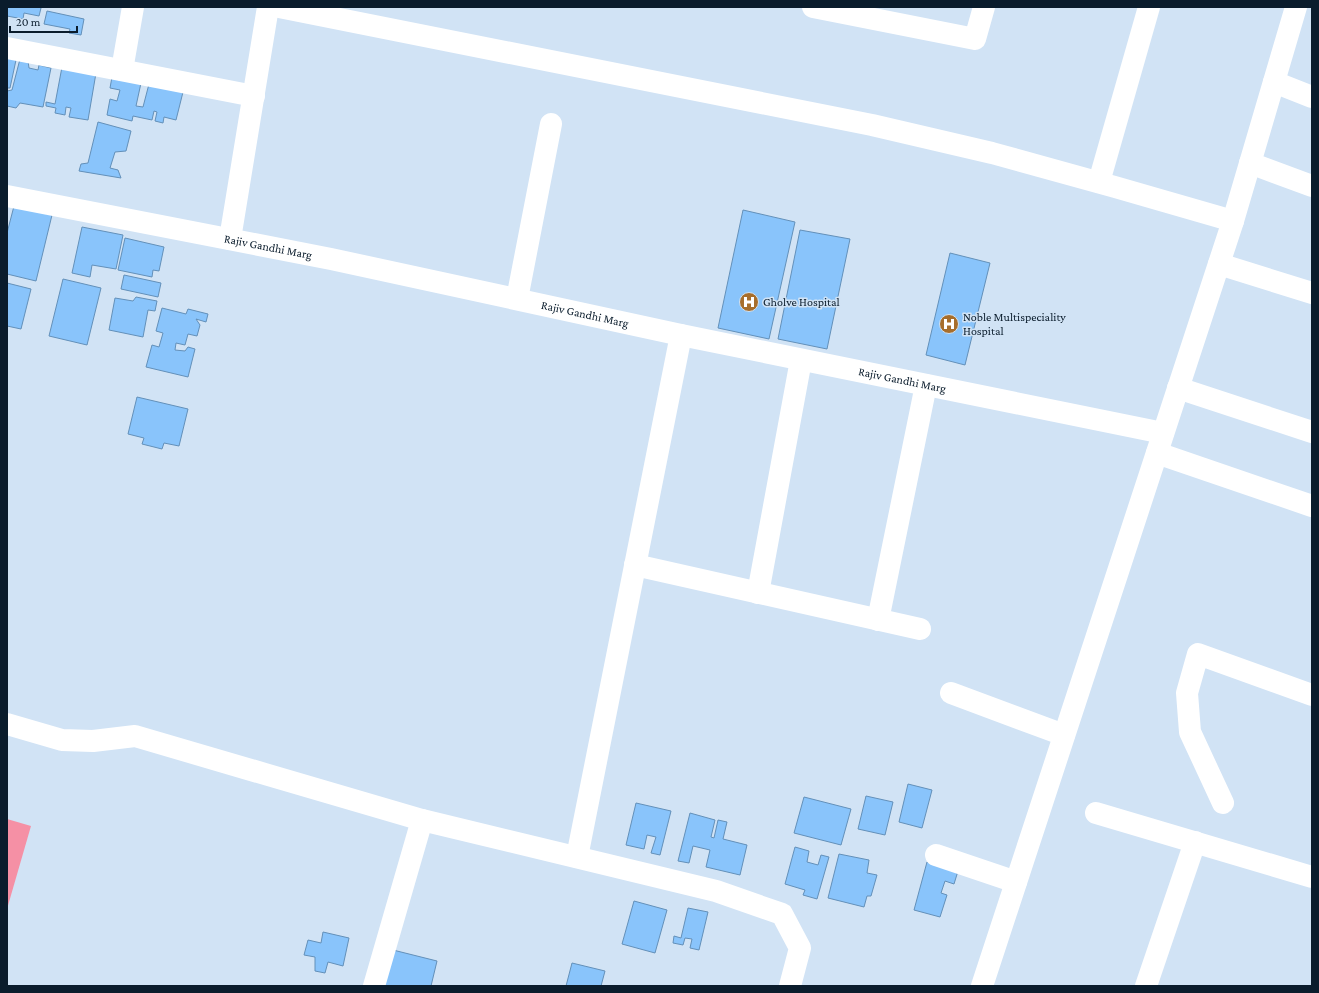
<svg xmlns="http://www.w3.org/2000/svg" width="1319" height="993" viewBox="0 0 1319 993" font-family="'Crimson Pro',serif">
	<rect width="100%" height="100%" fill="#d1e3f5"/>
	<!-- green -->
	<polygon fill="#f590a5" points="7,819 31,826 7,909"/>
	<!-- building -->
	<g fill="#89c4fb" stroke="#6390b9">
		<polygon points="7,7 39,7 41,8 39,16 24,13 23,19 7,16"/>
		<polygon points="47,11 84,19 81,35 69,33 70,29 44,24"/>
		<polygon points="7,57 16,60 10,88 7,88"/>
		<polygon points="20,59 28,61 29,68 38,70 39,65 51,68 43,107 20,103 16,108 7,106 7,91 12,90"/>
		<polygon points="62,67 96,73 88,120 69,117 71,108 66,107 65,115 55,113 56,108 46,106 46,102 55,104"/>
		<polygon points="112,77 141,83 136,106 143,107 149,84 183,92 176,120 164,117 163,123 155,121 157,112 154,111 152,120 133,116 132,121 107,115 110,99 117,101 120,90 110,88"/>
		<polygon points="98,122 131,131 126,151 115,152 110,168 118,170 121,178 79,171 81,164 88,163"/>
		<polygon points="14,206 52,215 36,281 7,274 7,233"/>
		<polygon points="743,210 795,222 769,339 718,328"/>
		<polygon points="82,227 123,235 116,269 92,265 90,277 72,273"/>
		<polygon points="800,230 850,239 827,349 778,339"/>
		<polygon points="125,238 164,247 159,271 153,270 152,277 118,270"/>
		<polygon points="950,253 990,263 965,365 926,355"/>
		<polygon points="124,275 161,283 158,297 121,289"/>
		<polygon points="63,279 101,288 87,345 49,336"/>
		<polygon points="7,283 31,289 21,329 7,326"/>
		<polygon points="136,297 157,301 155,311 148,310 143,337 109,330 115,298 133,301"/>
		<polygon points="162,308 186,314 188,309 208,314 206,322 196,319 200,325 197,336 188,334 185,345 176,343 175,350 185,351 188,347 195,349 188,377 146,367 152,345 159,347 163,333 156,331"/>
		<polygon points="137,397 188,409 179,446 164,443 162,449 142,444 144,438 128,434"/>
		<polygon points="908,784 932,790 922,828 899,822"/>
		<polygon points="866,796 893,802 885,835 858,829"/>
		<polygon points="804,797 851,809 841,845 794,833"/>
		<polygon points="636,803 671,811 660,855 651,853 656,837 647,835 644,849 626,845"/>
		<polygon points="690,813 715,820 711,837 714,838 718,820 727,822 723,839 747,845 740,875 706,867 710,850 693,846 689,863 678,861"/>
		<polygon points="795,847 809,851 807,862 818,865 821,855 829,857 817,899 803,895 805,890 785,884"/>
		<polygon points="839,854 869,860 867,873 877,875 871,896 867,896 864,907 828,898"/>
		<polygon points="927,862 958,871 954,884 945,881 941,893 947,895 940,917 914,910"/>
		<polygon points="634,901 667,910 655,953 622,944"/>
		<polygon points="688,908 708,912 699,950 690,948 692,939 685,938 683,945 673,943 674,936 681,938"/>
		<polygon points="323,932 349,938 343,966 328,962 325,973 315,971 315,957 304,955 308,940 321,943"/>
		<polygon points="389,949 437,961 431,986 388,986 380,984"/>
		<polygon points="572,963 605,971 601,986 566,986"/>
	</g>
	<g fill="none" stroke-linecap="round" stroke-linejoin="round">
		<!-- minor -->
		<g stroke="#fff" stroke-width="22">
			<polyline points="279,7 872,125 992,153 1115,187 1233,221"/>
			<polyline points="813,7 975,39 984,7"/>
			<polyline points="7,48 254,96"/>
			<polyline points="122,70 133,7"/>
			<polyline points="1274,82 1312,97"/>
			<polyline points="1250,163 1312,186"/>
			<polyline points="1099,182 1149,7"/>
			<path id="s1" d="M7,196L331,259L681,335L1163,433"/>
			<polyline points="230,239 268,7"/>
			<polyline points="1219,264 1312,293"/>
			<polyline points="517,299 551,124"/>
			<polyline points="1178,388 1312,432"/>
			<polyline points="1157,453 1312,506"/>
			<polyline points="635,565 920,629"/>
			<polyline points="758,593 801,360"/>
			<polyline points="878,620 926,385"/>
			<polyline points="951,693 1064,735"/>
			<polyline points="7,724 62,740 93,741 135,736 422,820 716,891 782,914 800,948 790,986"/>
			<polyline points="1223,803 1190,732 1187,693 1198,654 1312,695"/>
			<polyline points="1096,813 1312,877"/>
			<polyline points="936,855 1016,882"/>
			<polyline points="577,857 681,335"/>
			<polyline points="374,986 422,820"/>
			<polyline points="982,986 1233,221 1296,7"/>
			<polyline points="1146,986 1195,842"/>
		</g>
	</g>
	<!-- icons -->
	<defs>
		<symbol id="hospital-disc" viewBox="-11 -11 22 22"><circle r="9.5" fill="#a76e2c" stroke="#d1e3f5"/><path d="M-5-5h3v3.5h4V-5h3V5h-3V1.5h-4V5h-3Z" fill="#fff"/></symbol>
	</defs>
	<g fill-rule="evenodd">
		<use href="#hospital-disc" x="738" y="291" width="22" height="22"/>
		<use href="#hospital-disc" x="938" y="313" width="22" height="22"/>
	</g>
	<g text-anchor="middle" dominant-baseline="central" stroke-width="3" stroke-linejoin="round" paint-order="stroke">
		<!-- street labels -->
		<g font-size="12" fill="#0a1c2c" stroke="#d1e3f5">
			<text stroke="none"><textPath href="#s1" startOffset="266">Rajiv Gandhi Marg</textPath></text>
			<text stroke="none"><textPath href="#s1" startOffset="590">Rajiv Gandhi Marg</textPath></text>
			<text stroke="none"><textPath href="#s1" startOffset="914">Rajiv Gandhi Marg</textPath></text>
		</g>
		<!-- poi labels -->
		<g font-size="12" fill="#0a1c2c" stroke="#d1e3f5" text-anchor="start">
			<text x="763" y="302">Gholve Hospital</text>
			<text x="963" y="317">Noble Multispeciality<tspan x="963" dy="14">Hospital</tspan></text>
		</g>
	</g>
	<!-- border -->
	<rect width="1319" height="993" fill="none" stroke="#0a1c2c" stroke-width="16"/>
	<!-- scale -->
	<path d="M10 26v6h67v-6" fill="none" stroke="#0a1c2c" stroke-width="2"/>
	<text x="16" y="26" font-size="12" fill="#0a1c2c" stroke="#d1e3f5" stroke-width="3" paint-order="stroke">20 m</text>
</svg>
